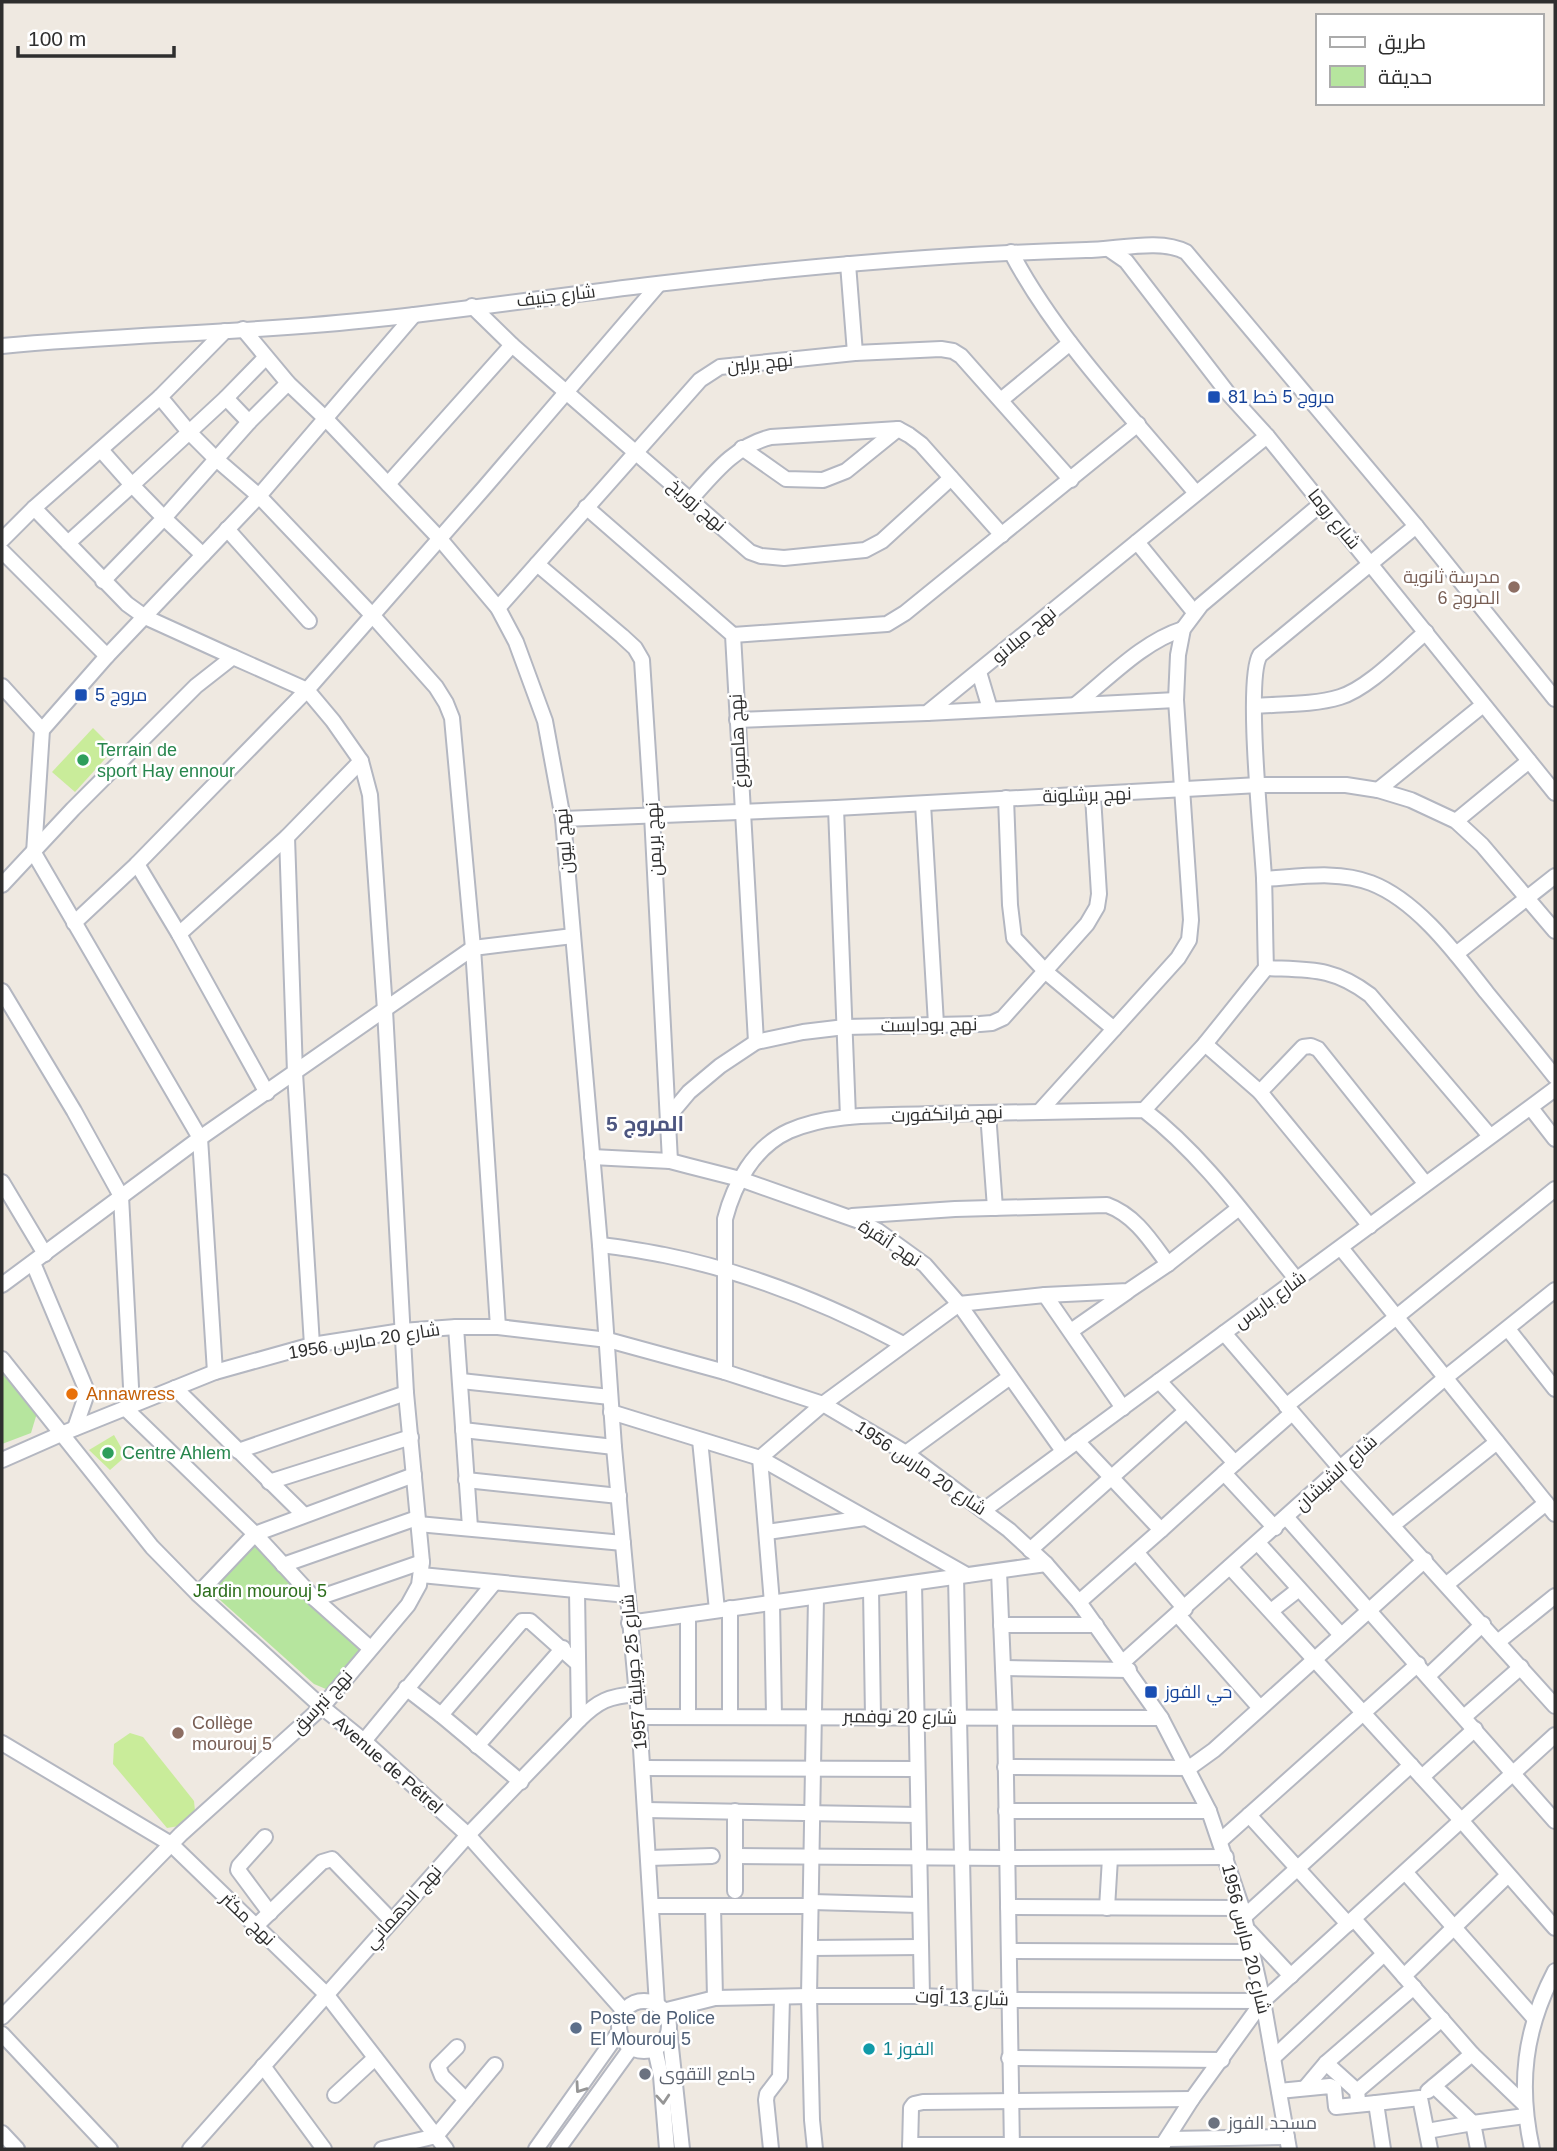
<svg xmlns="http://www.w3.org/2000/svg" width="1557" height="2151" viewBox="0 0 1557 2151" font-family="Helvetica,Cairo,sans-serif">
	<rect width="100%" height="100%" fill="#efe9e1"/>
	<!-- green -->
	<g fill="#b6e59e">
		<polygon points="2,1364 37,1413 31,1433 2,1444"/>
		<polygon points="258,1541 367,1651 333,1692 314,1684 210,1591"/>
	</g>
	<!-- pitch -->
	<g fill="#c9ec9a">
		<polygon points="93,728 114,749 75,792 52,772"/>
		<polygon points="114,1435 126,1456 110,1470 89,1450"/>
		<polygon points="130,1733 143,1737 194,1801 195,1811 179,1826 167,1828 113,1764 114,1744"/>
	</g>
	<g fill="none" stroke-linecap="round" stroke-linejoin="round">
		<defs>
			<g id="minor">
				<polyline points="1110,250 1126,261 1227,392 1267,436 1555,793"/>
				<path d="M1011,252C1055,337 1134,419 1196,493"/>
				<polyline points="848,264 855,353"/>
				<polyline points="472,306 512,345 750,552 761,556 784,558 865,550 882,541 951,478"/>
				<polyline points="243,329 288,383 326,419 440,539 498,608 516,642 545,721 563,819 600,1245 614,1447 639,1717 657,2005"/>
				<path d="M2,346C127,334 253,333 378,319C471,309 564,295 657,284C799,267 942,254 1086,250C1116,250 1160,238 1186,252L1416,526L1555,699"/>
				<polyline points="160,397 189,432 215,458 259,496 373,616 436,687 446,703 452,718 473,948 498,1327"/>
				<polyline points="226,398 249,422 288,383"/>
				<polyline points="1001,400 1070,343"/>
				<polyline points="742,448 786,479 823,480 846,471 898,429"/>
				<polyline points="388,484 512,345"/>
				<path d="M691,499C715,472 735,446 771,437L898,429L909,435L921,444L1002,535"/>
				<polyline points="586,507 733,635 756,1042"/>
				<polyline points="34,508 127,604 145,617 233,657"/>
				<polyline points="227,529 309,621"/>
				<polyline points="2,540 34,508 160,397 225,331"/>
				<polyline points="1137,542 1194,612"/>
				<polyline points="68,543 132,485 101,450"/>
				<polyline points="2,551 107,656"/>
				<polyline points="203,555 164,518 249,422"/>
				<polyline points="537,564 622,636 635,648 642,660 652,815 670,1161"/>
				<polyline points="103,581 164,518 132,485 226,398 265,358"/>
				<polyline points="498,608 700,380 720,367 855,353 941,349 953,351 961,356 1071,480"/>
				<polyline points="733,635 887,624 905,613 1138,424"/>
				<polyline points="979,672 990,709"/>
				<polyline points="2,686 42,730"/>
				<path d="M1075,705C1108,679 1142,642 1183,629"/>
				<path d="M1254,706C1282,704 1314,705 1340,697C1369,688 1402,652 1426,632"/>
				<polyline points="927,713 1176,700"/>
				<polyline points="737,720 927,713 1267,436"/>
				<polyline points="1378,790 1483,705"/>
				<polyline points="1006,798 1010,905 1014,938 1046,972 1114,1029"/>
				<polyline points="923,804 936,1024"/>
				<polyline points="836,808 848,1117"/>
				<polyline points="563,819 836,808 1259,785 1346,785 1378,790 1411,800 1456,821 1482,845 1555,931"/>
				<polyline points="1456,821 1529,761"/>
				<polyline points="287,837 295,1073 312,1345"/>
				<polyline points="137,864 179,934 267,1093"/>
				<path d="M1264,879C1298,877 1338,870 1371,883C1418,901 1457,955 1487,993C1510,1021 1533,1049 1555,1077"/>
				<polyline points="2,885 73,809 196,686 233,657 307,690 333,721 361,761 370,795 385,1010 406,1393 422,1562 419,1585 408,1605 322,1707 181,1834 2,2017"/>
				<polyline points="74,923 137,864 307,690 484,488 659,284"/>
				<polyline points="179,934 287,837 361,761"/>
				<polyline points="1456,954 1555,876"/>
				<path d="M1266,968C1265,938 1265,908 1264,878C1262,839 1245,679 1260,655L1416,526"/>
				<path d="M1266,968C1310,970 1333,967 1370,995L1490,1136"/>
				<polyline points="2,991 74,1111 121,1196 132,1406"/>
				<polyline points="1205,1044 1260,1092 1370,1226"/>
				<polyline points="1260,1092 1303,1047 1311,1046 1318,1049 1425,1183"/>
				<polyline points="1531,1108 1555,1139"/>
				<polyline points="1144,1110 1205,1044 1266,968"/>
				<polyline points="1040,1111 1178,958 1189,940 1191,920 1176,700 1178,655 1183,629 1201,605 1321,504"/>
				<polyline points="988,1113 995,1208"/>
				<polyline points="668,1117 689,1092 720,1066 756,1042 803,1032 845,1027 980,1024 992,1023 1003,1018 1087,924 1097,907 1099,894 1093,796"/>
				<polyline points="592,1157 670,1161 689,1166 740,1179 859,1221 878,1231 925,1265 959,1304 1063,1451"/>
				<polyline points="2,1182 45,1254"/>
				<path d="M852,1216L955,1209L1107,1205C1135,1215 1151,1241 1168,1264"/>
				<path d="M600,1245C622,1247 642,1251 664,1255C749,1272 826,1303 903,1344"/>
				<polyline points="1341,1248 1555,1514"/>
				<polyline points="33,1263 86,1389 86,1396 75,1428"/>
				<polyline points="2,1285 200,1138 473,948 573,936"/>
				<polyline points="1045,1295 1123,1408"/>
				<polyline points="456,1327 470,1527"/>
				<polyline points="1508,1329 1555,1389"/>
				<polyline points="1071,1331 1127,1292"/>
				<polyline points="1224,1333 1340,1468 1555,1706"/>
				<polyline points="2,1359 152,1547 198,1594 322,1707 364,1741 468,1835 624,2011"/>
				<polyline points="215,1372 200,1138 34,853 42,730 107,656 259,496 414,315"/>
				<path d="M725,1372V1219C734,1184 754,1147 789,1131C832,1112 884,1116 931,1114C1002,1112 1073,1111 1144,1110C1205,1157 1249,1221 1297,1280"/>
				<polyline points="461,1381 610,1397"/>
				<polyline points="1159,1381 1235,1463 1161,1530"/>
				<polyline points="175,1388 303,1514"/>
				<polyline points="1286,1406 1555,1189"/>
				<polyline points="125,1408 255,1534 315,1599 370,1648"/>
				<polyline points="611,1412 760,1458 967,1575"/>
				<polyline points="463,1430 614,1447"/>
				<polyline points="700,1440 717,1610"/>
				<polyline points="1077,1441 1161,1530 1079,1602"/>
				<polyline points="238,1451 406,1393"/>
				<polyline points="906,1453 1010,1377"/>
				<polyline points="2,1460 61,1434 215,1372 312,1345 402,1331 456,1327 498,1327 608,1340 725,1372 823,1404 906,1453 1009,1530 1046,1564 1079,1602 1161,1718 1209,1811 1242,1908 1263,2001 1289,2149"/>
				<polyline points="1235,1463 1292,1413"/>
				<polyline points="1224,1473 1275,1528"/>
				<polyline points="466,1480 619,1496"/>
				<polyline points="269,1482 411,1437"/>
				<polyline points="984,1510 1555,1089"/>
				<polyline points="1287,1518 1555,1821"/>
				<polyline points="418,1524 623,1543"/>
				<polyline points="1393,1525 1497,1442"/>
				<polyline points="767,1532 865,1518"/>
				<polyline points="1258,1543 1341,1635"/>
				<polyline points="1030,1550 1186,1411"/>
				<polyline points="1137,1553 1185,1609"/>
				<polyline points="283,1565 417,1518"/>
				<polyline points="1230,1567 1460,1819 1555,1928"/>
				<polyline points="999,1571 1005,1717 1012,2149"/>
				<polyline points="421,1575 627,1595"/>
				<polyline points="956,1576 965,1998"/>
				<polyline points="914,1583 922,1996"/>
				<polyline points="1447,1584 1546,1503"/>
				<polyline points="871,1589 873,1717"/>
				<polyline points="577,1591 579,1720"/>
				<polyline points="198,1594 255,1534 414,1475"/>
				<polyline points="315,1599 422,1562"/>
				<polyline points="730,1608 730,1716"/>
				<polyline points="1271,1611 1299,1589"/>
				<polyline points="688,1615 688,1715"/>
				<polyline points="1178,1615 1260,1708"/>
				<polyline points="629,1623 1046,1564"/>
				<polyline points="1001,1625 1096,1625"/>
				<polyline points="1499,1641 1555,1596"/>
				<polyline points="1123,1662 1340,1468 1445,1378 1555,1290"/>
				<polyline points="1003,1668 1129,1670"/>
				<polyline points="1428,1676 1483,1624"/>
				<polyline points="406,1688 441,1715 521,1782"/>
				<polyline points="441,1715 522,1621 530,1621 576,1662"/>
				<polyline points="774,1716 772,1603 760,1458 823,1404 959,1304 1045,1295 1128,1291 1168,1264 1239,1208"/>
				<polyline points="639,1717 1161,1718"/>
				<polyline points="1464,1717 1521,1667"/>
				<polyline points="364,1741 494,1583"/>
				<polyline points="2,1743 171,1844 326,1994 446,2149"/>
				<polyline points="477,1746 563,1648"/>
				<polyline points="1005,1767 1189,1768 1214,1750 1425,1560"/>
				<polyline points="643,1768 916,1769"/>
				<polyline points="1422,1777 1475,1729"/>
				<polyline points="646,1810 917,1815"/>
				<polyline points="1006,1811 1209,1811"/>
				<polyline points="1249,1815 1348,1924"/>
				<polyline points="265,1837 239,1866 238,1870 270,1913"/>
				<polyline points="1220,1841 1418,1664"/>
				<polyline points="735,1856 1007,1858 1226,1857"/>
				<polyline points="649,1858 712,1856"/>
				<polyline points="1406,1873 1534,2018"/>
				<polyline points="735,1891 735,1811"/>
				<polyline points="812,1902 919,1905"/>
				<polyline points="652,1906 811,1906"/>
				<polyline points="713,1906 715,1998"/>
				<polyline points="1008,1907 1242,1908"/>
				<polyline points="1107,1908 1110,1858"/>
				<polyline points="1245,1916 1411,1765"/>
				<polyline points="1354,1919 1472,2054 1524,2104"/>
				<polyline points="256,1926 322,1862 332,1859 391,1920"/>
				<polyline points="1249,1931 1291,1976"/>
				<polyline points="811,1948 920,1947"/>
				<polyline points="1009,1951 1252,1952"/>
				<polyline points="1404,1976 1508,1875"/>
				<circle cx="644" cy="2026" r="25"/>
				<polyline points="663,2011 715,1998 809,1996 922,1996 1008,2000 1263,2001"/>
				<polyline points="669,2029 682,2149"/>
				<polyline points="2,2034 110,2149"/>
				<polyline points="457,2047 438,2066 442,2076 466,2100"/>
				<polyline points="655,2049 661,2076 667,2149"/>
				<polyline points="1009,2058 1222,2060"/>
				<polyline points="1273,2058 1384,1954"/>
				<polyline points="1326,2063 1357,2091 1358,2100"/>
				<polyline points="263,2066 324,2149"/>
				<polyline points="1434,2086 1473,2123 1525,2116"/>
				<polyline points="1305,2088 1326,2063 1414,1987"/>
				<polyline points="1279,2091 1330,2086 1334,2088 1336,2107 1376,2103 1383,2149"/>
				<polyline points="1357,2091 1442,2019"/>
				<polyline points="1428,2091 1472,2054"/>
				<polyline points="335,2095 375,2058"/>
				<polyline points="1376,2103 1420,2098 1430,2149"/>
				<polyline points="1427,2131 1473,2123 1478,2149"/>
				<polyline points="2,2133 17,2149"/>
				<polyline points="1168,2139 1287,2137"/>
				<polyline points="910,2145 1163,2145"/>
				<path d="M190,2149L468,1835L579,1720C598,1701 609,1696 637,1694"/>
				<polyline points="382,2149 436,2136 495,2065"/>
				<polyline points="536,2149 619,2032"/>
				<polyline points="558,2149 631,2048"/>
				<polyline points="771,2149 766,2100 767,2094 780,2077 782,1997"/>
				<polyline points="815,2149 812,2120 809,1996 816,1597"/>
				<polyline points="910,2149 911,2108 914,2104 923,2102 1192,2099"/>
				<polyline points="1160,2149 1192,2099 1263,2001 1555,1735"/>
				<path d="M1532,2149C1518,2085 1524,2030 1555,1971"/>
			</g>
		</defs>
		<!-- minor casing -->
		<use href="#minor" stroke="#b4b7c1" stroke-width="18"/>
		<!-- minor -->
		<use href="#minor" stroke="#fff" stroke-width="14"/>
	</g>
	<!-- one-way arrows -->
	<defs><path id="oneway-chevron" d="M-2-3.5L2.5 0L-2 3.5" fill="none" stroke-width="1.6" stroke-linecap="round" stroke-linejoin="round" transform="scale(1.75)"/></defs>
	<g stroke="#969696">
		<use href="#oneway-chevron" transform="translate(580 2088) rotate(125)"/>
		<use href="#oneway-chevron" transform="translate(663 2099) rotate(86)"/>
	</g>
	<!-- markers -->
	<g fill="#1a4fb4" stroke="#fff" stroke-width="2.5">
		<rect x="1207" y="390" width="14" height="14" rx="3.5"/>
		<rect x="74" y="688" width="14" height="14" rx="3.5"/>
		<rect x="1144" y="1685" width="14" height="14" rx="3.5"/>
	</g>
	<g fill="#8d6e63" stroke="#fff" stroke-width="2.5">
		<circle cx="1514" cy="587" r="7"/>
		<circle cx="178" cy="1733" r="7"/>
	</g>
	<g fill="#2e9e5b" stroke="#fff" stroke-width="2.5">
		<circle cx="83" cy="760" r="7"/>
		<circle cx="108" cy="1453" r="7"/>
	</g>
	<circle fill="#e8710a" stroke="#fff" stroke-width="2.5" cx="72" cy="1394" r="7"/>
	<circle fill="#5c6f8a" stroke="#fff" stroke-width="2.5" cx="576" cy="2028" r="7"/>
	<circle fill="#0f9aa8" stroke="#fff" stroke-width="2.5" cx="869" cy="2049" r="7"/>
	<g fill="#6b7280" stroke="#fff" stroke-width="2.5">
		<circle cx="645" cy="2074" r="7"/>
		<circle cx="1214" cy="2123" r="7"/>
	</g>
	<g text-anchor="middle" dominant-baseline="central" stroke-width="5" stroke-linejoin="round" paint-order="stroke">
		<!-- street labels -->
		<g font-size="18" fill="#2e2e2e" stroke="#fff">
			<text transform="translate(556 296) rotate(-7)">شارع جنيف</text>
			<text transform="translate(760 363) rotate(-6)">نهج برلين</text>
			<text transform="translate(697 505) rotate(41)">نهج زوريخ</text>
			<text transform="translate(1334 519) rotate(51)">شارع روما</text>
			<text transform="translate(1024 635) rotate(-40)">نهج ميلانو</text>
			<text transform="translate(738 741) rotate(-93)">نهج هامبورغ</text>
			<text transform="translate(1087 795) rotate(-2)">نهج برشلونة</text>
			<text transform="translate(654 839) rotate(-93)">نهج بريمن</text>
			<text transform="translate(564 841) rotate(-95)">نهج ليون</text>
			<text transform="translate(929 1025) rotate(-1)">نهج بودابست</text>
			<text transform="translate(947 1114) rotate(-2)">نهج فرانكفورت</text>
			<text transform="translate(890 1243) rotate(33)">نهج أنقرة</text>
			<text transform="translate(1270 1300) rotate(-36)">شارع باريس</text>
			<text transform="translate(364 1341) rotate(-9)">شارع 20 مارس 1956</text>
			<text transform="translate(921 1468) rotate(34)">شارع 20 مارس 1956</text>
			<text transform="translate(1336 1473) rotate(-42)">شارع الشيشان</text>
			<text transform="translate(634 1672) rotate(-95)">شارع 25 جويلية 1957</text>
			<text transform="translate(322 1702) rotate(-47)">نهج تبرسق</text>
			<text transform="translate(900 1717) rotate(1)">شارع 20 نوفمبر</text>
			<text transform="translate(388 1765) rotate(41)">Avenue de Pétrel</text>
			<text transform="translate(403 1907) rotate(-48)">نهج الدهماني</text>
			<text transform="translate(248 1919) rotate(44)">نهج مكثر</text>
			<text transform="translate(1246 1939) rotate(76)">شارع 20 مارس 1956</text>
			<text transform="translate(962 1998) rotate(2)">شارع 13 أوت</text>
		</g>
		<!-- transit labels -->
		<g font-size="18" fill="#164399" stroke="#fff" text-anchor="start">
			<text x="1228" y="397">مروج 5 خط 81</text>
			<text x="95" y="695">مروج 5</text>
			<text x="1165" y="1692">حي الفوز</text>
		</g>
		<!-- education labels -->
		<g font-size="18" fill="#785e54" stroke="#fff" text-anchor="end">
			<text x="1500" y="577">مدرسة ثانوية<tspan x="1500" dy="21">المروج 6</tspan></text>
			<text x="192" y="1723" text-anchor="start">Collège<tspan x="192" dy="21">mourouj 5</tspan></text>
		</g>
		<!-- leisure labels -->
		<g font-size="18" fill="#27864d" stroke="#fff" text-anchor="start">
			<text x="97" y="750">Terrain de<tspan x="97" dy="21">sport Hay ennour</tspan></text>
			<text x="122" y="1453">Centre Ahlem</text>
		</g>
		<!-- food labels -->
		<g font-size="18" fill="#c56008" stroke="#fff" text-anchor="start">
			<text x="86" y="1394">Annawress</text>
		</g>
		<!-- park labels -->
		<g font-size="18" fill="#2c6e1b" stroke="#fff">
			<text x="260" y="1591">Jardin mourouj 5</text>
		</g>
		<!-- service labels -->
		<g font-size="18" fill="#4e5e75" stroke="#fff" text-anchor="start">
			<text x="590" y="2018">Poste de Police<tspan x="590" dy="21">El Mourouj 5</tspan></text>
		</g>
		<!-- culture labels -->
		<g font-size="18" fill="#0d838f" stroke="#fff" text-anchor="start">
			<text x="883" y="2049">الفوز 1</text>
		</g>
		<!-- worship labels -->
		<g font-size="18" fill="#5b616d" stroke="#fff" text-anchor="start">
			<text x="659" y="2074">جامع التقوى</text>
			<text x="1228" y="2123">مسجد الفوز</text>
		</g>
		<!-- quarter labels -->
		<g font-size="21" font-weight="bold" fill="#4d5680" stroke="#fff">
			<text x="645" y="1123">المروج 5</text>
		</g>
	</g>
	<!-- border -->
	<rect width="1557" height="2151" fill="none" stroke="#2e2e2e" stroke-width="7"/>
	<!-- legend -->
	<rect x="1316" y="14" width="228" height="91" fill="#ffffff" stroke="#ababab" stroke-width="2"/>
	<rect x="1330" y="37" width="35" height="10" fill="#ffffff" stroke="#ababab" stroke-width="2"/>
	<text x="1378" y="49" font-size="21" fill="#2e2e2e">طريق</text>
	<rect x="1330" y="66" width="35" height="21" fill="#b6e59e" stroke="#ababab" stroke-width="2"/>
	<text x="1378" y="84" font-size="21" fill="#2e2e2e">حديقة</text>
	<!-- scale -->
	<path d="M18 46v10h156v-10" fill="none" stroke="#2e2e2e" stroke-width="3.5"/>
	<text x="28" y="46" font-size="21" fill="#2e2e2e" stroke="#ffffff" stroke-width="5" paint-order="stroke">100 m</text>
</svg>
